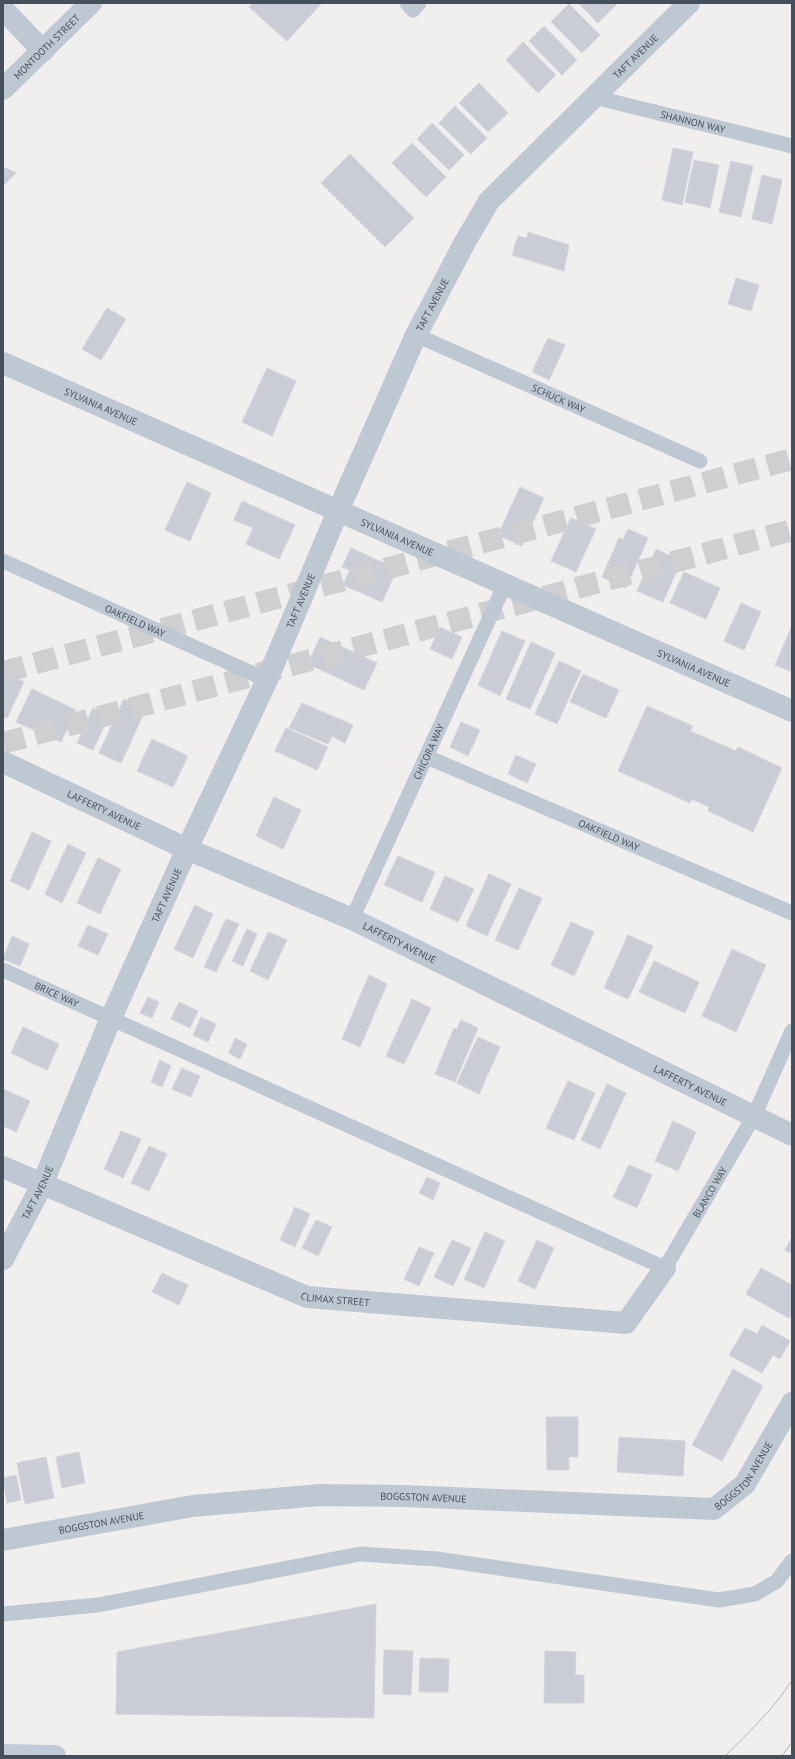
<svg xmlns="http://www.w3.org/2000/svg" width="795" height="1759" viewBox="0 0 795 1759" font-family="'PT Sans',sans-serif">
	<rect width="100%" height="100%" fill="#f1efee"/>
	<!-- building -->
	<g fill="#cacdd5" stroke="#d2d4db">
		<polygon points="253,3 320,3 321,4 287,41 249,7"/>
		<polygon points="578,3 618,3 598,23"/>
		<polygon points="569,4 600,35 582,53 551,22"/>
		<polygon points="544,26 577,60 562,75 529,41"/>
		<polygon points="523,42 556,75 538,93 506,60"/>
		<polygon points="479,83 508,113 488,132 459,103"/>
		<polygon points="455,106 487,138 471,154 439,123"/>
		<polygon points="432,123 464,155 449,170 417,139"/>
		<polygon points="412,143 446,177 426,197 392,163"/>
		<polygon points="673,148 693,152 682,205 662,200"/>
		<polygon points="350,154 414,218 385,247 321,183"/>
		<polygon points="694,160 719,165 710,208 685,202"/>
		<polygon points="731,161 753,166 741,217 719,212"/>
		<polygon points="3,167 16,173 3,186"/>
		<polygon points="762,175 782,180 772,224 752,219"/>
		<polygon points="528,232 569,245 564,271 512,255 518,236 527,238"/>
		<polygon points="736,278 759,285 751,311 728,304"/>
		<polygon points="107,308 126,319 101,360 82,349"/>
		<polygon points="548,338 565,345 549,380 532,372"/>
		<polygon points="267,368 296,381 272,436 242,422"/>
		<polygon points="187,482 211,493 190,541 165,530"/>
		<polygon points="520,487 544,498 522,546 498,535"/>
		<polygon points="242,501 295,525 279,559 246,544 253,528 234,520"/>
		<polygon points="571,518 596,529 576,572 551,561"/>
		<polygon points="628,529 648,538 626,588 602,577 619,538 623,540"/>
		<polygon points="351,548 397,569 382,602 343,585 350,570 342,567"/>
		<polygon points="656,549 681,561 663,602 637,591"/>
		<polygon points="684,572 720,588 706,619 670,603"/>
		<polygon points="741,603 761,612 744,650 724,641"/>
		<polygon points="792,626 792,672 775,665"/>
		<polygon points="440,627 462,637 452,659 430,649"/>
		<polygon points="502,631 525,641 500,696 478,685"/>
		<polygon points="320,637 377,663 364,690 308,664"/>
		<polygon points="531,642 555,653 530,709 506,699"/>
		<polygon points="559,661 581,671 557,724 535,714"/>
		<polygon points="3,672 24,682 7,718 3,717"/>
		<polygon points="583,674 619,690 606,718 570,702"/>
		<polygon points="32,689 76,710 61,742 16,722"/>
		<polygon points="124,699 146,709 121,763 99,753"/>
		<polygon points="302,703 353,725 345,743 332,736 328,744 289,728"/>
		<polygon points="647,706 693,726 690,731 736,751 738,747 782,768 753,832 708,811 709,807 692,799 690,803 618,771"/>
		<polygon points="93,708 109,716 93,750 77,743"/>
		<polygon points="461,722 480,730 468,756 450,747"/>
		<polygon points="286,728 328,747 317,770 275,751"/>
		<polygon points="152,739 188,756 173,787 137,771"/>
		<polygon points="516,755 536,764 527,783 508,774"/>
		<polygon points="274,797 301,810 283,849 256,836"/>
		<polygon points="32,832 51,841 29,890 10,881"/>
		<polygon points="68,844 86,853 62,903 45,894"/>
		<polygon points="398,856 435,872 422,902 384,885"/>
		<polygon points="98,858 121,869 100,914 77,903"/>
		<polygon points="489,874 511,884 487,936 466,926"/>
		<polygon points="445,876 474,889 458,922 430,909"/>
		<polygon points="519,888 542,898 518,950 495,940"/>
		<polygon points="195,905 213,914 193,958 174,949"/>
		<polygon points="226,919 239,924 216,972 204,967"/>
		<polygon points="571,922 594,932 574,976 551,965"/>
		<polygon points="88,925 108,934 98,955 78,946"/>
		<polygon points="247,929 257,934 243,966 232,961"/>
		<polygon points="268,932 287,940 268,980 250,971"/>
		<polygon points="628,935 653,946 628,999 604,988"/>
		<polygon points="12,936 29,944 20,966 3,959"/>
		<polygon points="732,949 766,965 736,1032 702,1016"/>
		<polygon points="654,961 699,982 685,1013 639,992"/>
		<polygon points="369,975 387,984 360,1047 342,1039"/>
		<polygon points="148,997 159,1002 152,1018 140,1013"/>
		<polygon points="412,999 431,1008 404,1064 386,1056"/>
		<polygon points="179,1002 198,1011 190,1028 171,1019"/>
		<polygon points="201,1017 216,1024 208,1042 193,1035"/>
		<polygon points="461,1020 478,1028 455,1082 435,1074 454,1028 457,1029"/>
		<polygon points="23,1027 59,1044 47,1070 11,1053"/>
		<polygon points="478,1037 500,1047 479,1094 457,1083"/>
		<polygon points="235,1038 247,1044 240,1059 229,1053"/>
		<polygon points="160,1060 171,1066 162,1087 151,1082"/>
		<polygon points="182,1068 200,1076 191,1097 172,1089"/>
		<polygon points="568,1081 595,1093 574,1140 546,1128"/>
		<polygon points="607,1084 626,1093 600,1149 581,1140"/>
		<polygon points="3,1089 30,1101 16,1132 3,1126"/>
		<polygon points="673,1121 696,1132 678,1171 655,1161"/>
		<polygon points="121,1131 141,1139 123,1178 104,1169"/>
		<polygon points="149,1146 167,1154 149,1191 131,1183"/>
		<polygon points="629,1165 652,1175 637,1208 613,1197"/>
		<polygon points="427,1177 440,1183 433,1200 419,1193"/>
		<polygon points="295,1207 310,1214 295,1247 280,1240"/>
		<polygon points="316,1220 332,1227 318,1256 302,1248"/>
		<polygon points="485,1232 505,1241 484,1288 464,1279"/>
		<polygon points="792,1237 792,1254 785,1250"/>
		<polygon points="452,1240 471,1248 453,1286 434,1277"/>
		<polygon points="537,1240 554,1248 535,1289 518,1281"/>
		<polygon points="419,1247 434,1253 419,1286 404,1279"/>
		<polygon points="761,1268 792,1285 792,1313 789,1318 746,1294"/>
		<polygon points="162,1273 188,1285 179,1305 152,1292"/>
		<polygon points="762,1325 790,1341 780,1359 773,1355 762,1373 729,1355 745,1328 757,1334"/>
		<polygon points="733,1369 763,1386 722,1461 692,1445"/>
		<polygon points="546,1417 578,1417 578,1457 569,1457 569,1470 547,1470"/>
		<polygon points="619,1437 685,1441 683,1476 617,1472"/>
		<polygon points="79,1452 85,1483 62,1488 56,1457"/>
		<polygon points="46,1457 54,1498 25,1504 17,1463"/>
		<polygon points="16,1475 21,1500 7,1503 3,1478"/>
		<polygon points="376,1604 374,1718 116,1714 117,1652"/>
		<polygon points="384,1650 413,1651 411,1695 383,1694"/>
		<polygon points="545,1651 576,1652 575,1675 584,1675 584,1703 544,1703"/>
		<polygon points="420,1658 449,1659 448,1692 419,1692"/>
	</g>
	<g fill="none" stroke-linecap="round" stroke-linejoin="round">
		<!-- trunk-tunnel -->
		<g stroke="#cfcfd1" stroke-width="22" stroke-dasharray="22 11" stroke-linecap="butt">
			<polyline points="3,672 792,459"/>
			<polyline points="3,743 792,530"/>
		</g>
		<!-- service -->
		<g stroke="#bec8d2" stroke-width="15">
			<polyline points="407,3 413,10 419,3"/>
			<path id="s1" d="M594,97L792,146"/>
			<path id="s2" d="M416,335L700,461"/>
			<path id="s3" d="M3,561L267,680"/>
			<path id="s4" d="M427,757L792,913"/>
			<path id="s5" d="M352,919L505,584"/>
			<path id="s6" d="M3,970L665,1268L754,1116L792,1031"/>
			<polyline points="3,1614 98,1605 360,1554 437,1559 719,1600 755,1594 777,1581 792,1561"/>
		</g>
		<!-- minor -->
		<g stroke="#bec8d2" stroke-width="22">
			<polyline points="3,9 43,51"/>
			<path id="s7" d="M3,89L91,3"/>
			<path id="s8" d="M3,363L792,711"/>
			<path id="s9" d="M3,762L187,849L352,919L792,1135"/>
			<path id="s10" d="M3,1167L307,1297L626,1323L665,1268"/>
			<path id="s11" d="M3,1259L42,1185L111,1018L187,849L267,680L338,511L416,335L465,242L489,201L689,3"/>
			<path id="s12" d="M3,1540L193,1506L320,1495L404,1496L714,1509L745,1484L792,1403"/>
		</g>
		<!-- secondary -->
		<polyline stroke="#c0cad9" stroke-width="22" points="3,1755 55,1756"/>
		<!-- tram -->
		<g stroke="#b0b3ba" stroke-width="1">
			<path d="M725,1756C749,1732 774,1709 792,1680"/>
			<polyline points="782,1756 792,1742"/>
		</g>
	</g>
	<g text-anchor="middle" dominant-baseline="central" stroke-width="3" stroke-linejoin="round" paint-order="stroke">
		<!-- street labels -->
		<g font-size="10" fill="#46505d" stroke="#fff">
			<text stroke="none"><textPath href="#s7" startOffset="61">MONTOOTH STREET</textPath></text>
			<text stroke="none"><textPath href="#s11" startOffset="1371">TAFT AVENUE</textPath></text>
			<text stroke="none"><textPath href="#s1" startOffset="102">SHANNON WAY</textPath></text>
			<text stroke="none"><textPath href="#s11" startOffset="1047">TAFT AVENUE</textPath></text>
			<text stroke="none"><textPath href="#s2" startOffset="156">SCHUCK WAY</textPath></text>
			<text stroke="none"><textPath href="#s8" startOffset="107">SYLVANIA AVENUE</textPath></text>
			<text stroke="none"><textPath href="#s8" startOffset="431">SYLVANIA AVENUE</textPath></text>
			<text stroke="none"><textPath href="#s11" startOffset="723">TAFT AVENUE</textPath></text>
			<text stroke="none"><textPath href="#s3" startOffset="145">OAKFIELD WAY</textPath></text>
			<text stroke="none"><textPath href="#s8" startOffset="755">SYLVANIA AVENUE</textPath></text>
			<text stroke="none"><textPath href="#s5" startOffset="184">CHICORA WAY</textPath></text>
			<text stroke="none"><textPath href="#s9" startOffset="112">LAFFERTY AVENUE</textPath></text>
			<text stroke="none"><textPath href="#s4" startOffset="198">OAKFIELD WAY</textPath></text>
			<text stroke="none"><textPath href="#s11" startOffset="399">TAFT AVENUE</textPath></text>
			<text stroke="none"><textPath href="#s9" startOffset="436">LAFFERTY AVENUE</textPath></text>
			<text stroke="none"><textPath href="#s6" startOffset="59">BRICE WAY</textPath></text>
			<text stroke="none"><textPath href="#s9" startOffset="760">LAFFERTY AVENUE</textPath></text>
			<text stroke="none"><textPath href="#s11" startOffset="75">TAFT AVENUE</textPath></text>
			<text stroke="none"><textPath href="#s6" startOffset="814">BLANCO WAY</textPath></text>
			<text stroke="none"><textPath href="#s10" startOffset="359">CLIMAX STREET</textPath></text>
			<text stroke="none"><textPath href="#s12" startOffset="760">BOGGSTON AVENUE</textPath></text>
			<text stroke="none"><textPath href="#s12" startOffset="424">BOGGSTON AVENUE</textPath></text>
			<text stroke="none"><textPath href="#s12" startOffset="100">BOGGSTON AVENUE</textPath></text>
		</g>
	</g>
	<!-- border -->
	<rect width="795" height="1759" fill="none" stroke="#46505d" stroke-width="8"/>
</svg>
